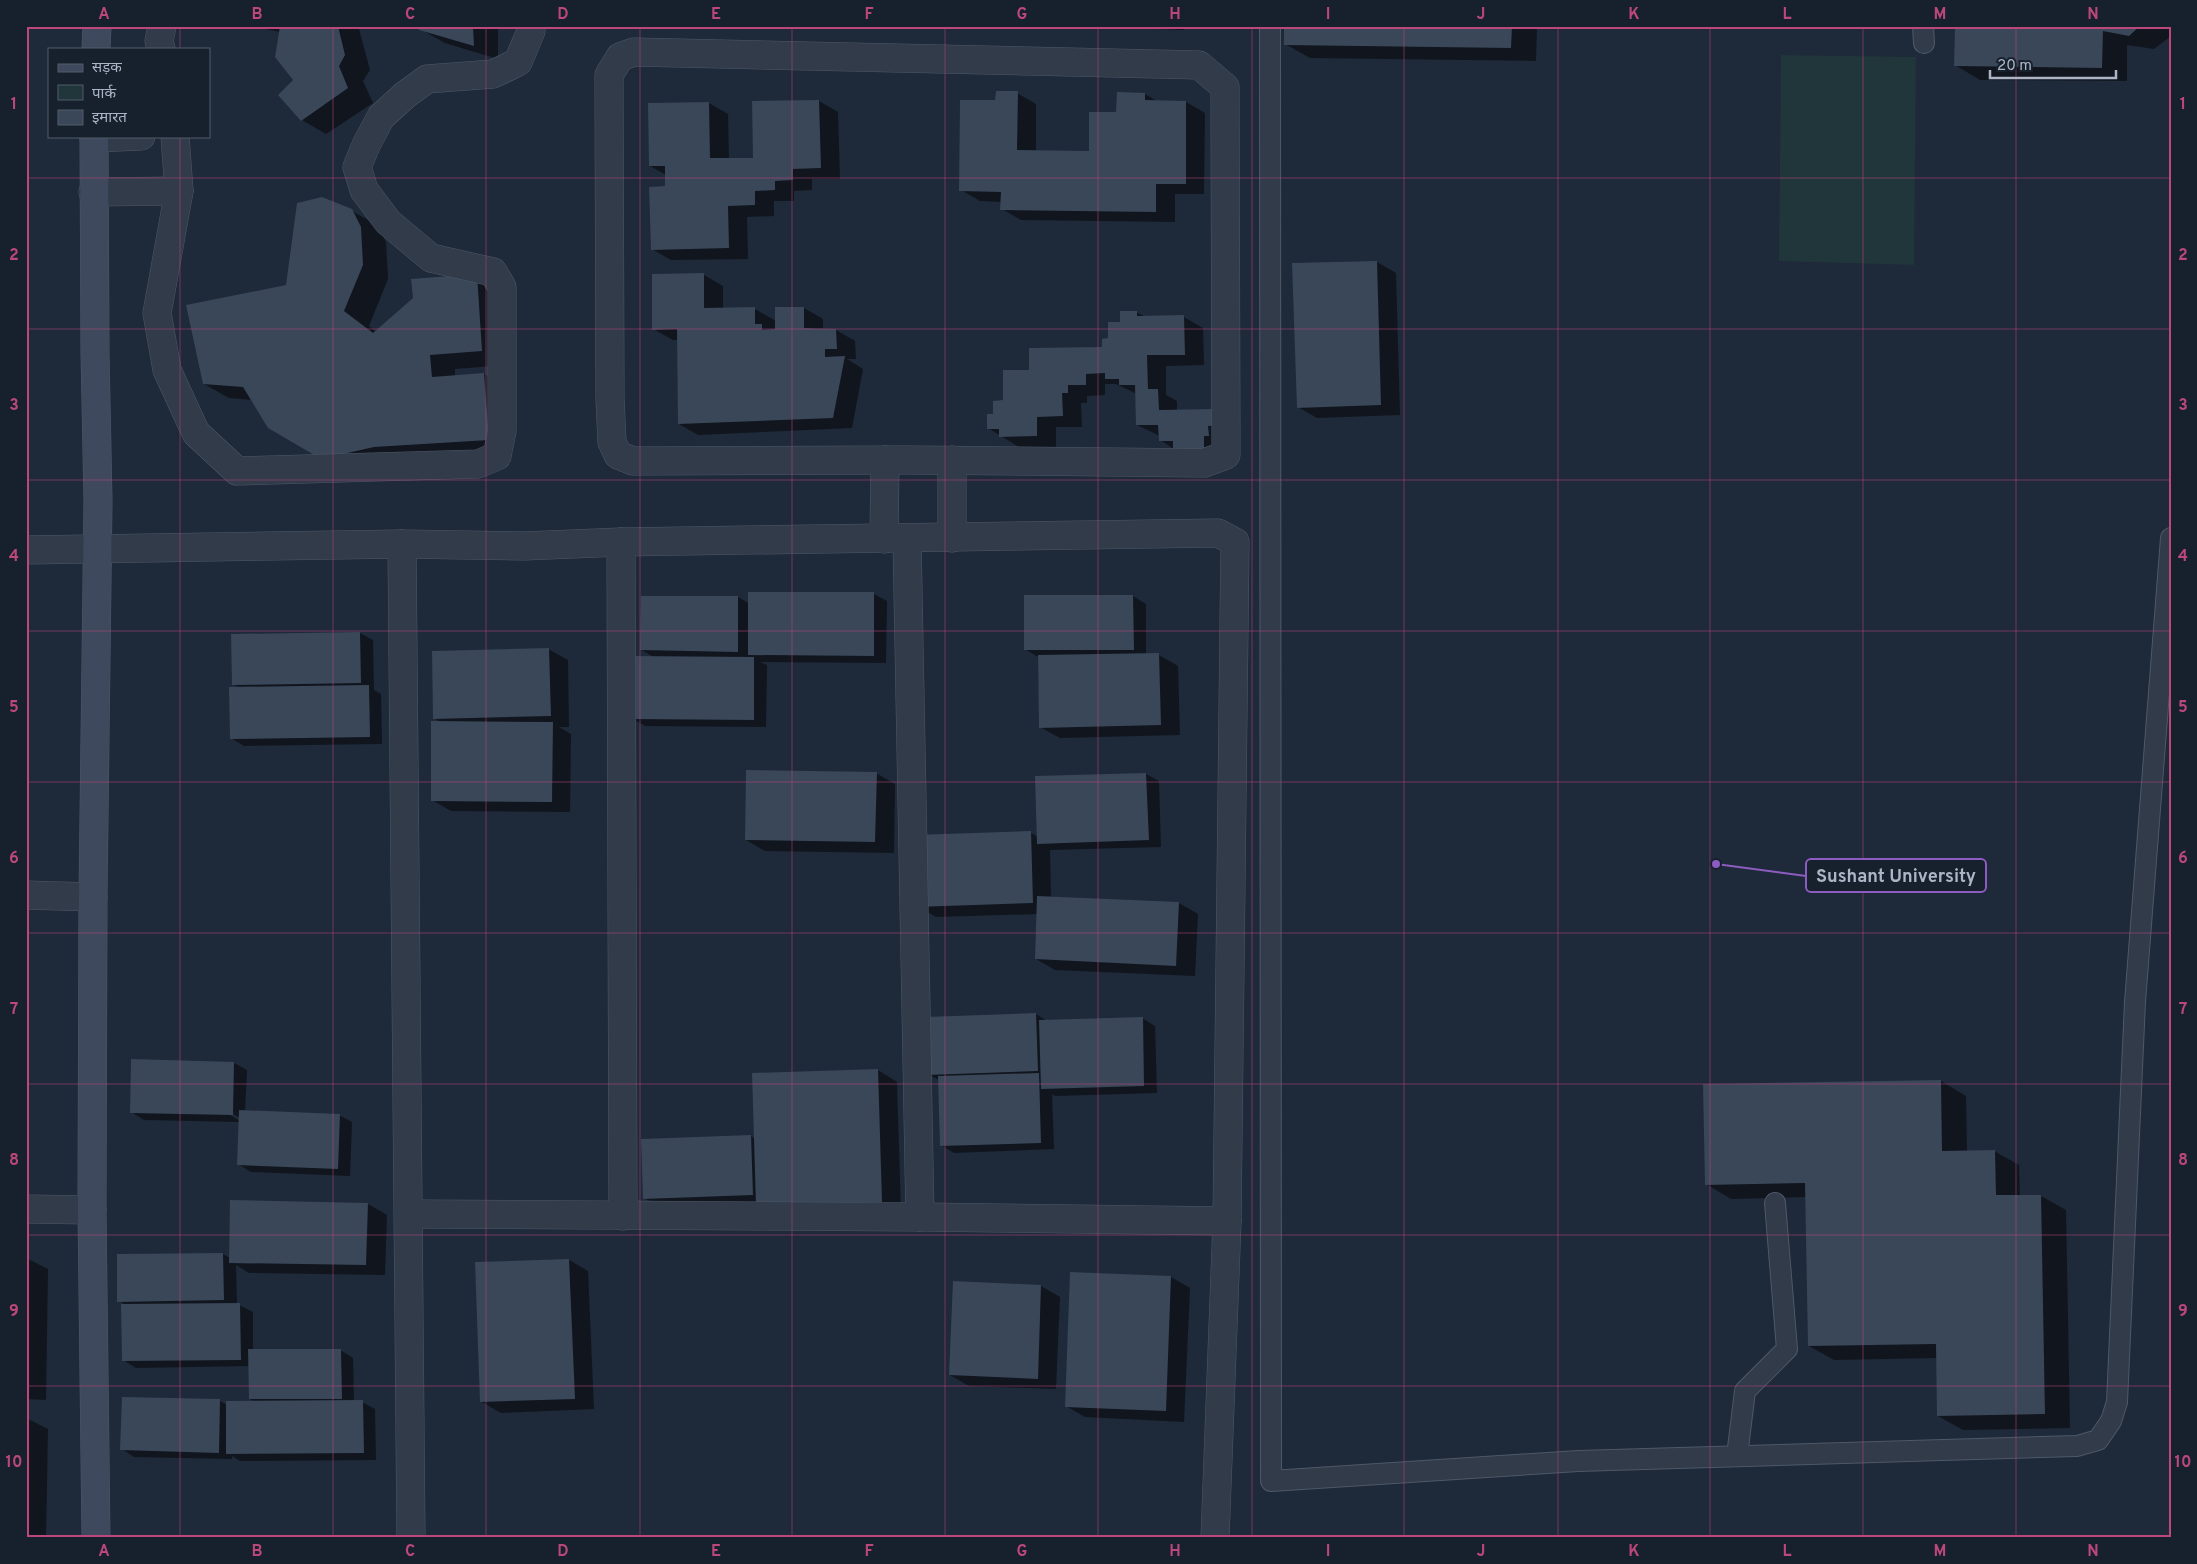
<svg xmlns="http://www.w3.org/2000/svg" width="2197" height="1564" viewBox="0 0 2197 1564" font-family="Overpass,'Noto Sans Devanagari',sans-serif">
	<rect width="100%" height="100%" fill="#1e2939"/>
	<!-- green -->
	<polygon fill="#20363a" points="1781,55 1916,57 1914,265 1779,261"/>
	<!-- shadow -->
	<g fill="#0007" fill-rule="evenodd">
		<polygon points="249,26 355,26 359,29 370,70 363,81 373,103 326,134 302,120 294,80 281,32"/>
		<polygon points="419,26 498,26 498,59 445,43 420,29"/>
		<polygon points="1079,26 1184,26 1184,30"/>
		<polygon points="1286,26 1537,26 1536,61 1310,58 1285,44"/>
		<polygon points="1956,26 2171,26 2171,36 2154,49 2127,45 2127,81 1980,80 1955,65"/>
		<polygon points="1017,93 1036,104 1036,152 1090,152 1118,113 1145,94 1158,102 1186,102 1205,113 1204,194 1175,194 1175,222 1021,220 1002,209 1002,202 980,201 961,190 997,101"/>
		<polygon points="819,101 838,112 840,179 812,179 812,190 794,191 794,201 774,201 774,216 747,217 748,259 671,260 652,249 666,188 666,175 650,166 649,105 709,103 728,114 729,159 754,159"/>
		<polygon points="352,211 377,225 386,242 388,279 369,326 376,332 414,299 477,276 502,290 507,365 455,369 455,376 484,374 509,389 513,453 399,461 347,473 252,400 229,398 204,384"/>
		<polygon points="1377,262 1396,273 1400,415 1317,418 1298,407"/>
		<polygon points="653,275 704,275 723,286 723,309 755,309 776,321 804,308 823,319 823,330 836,330 855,341 856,359 847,359 863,369 852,428 698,435 679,424 678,340 673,340 653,329"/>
		<polygon points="1136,312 1146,317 1184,317 1203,328 1204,365 1166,366 1166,395 1177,401 1177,411 1212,411 1223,460 1174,449 1160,440 1160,436 1137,425 1137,394 1116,384 1105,384 1105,395 1087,396 1087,403 1081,403 1082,427 1056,427 1056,447 1019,447 988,428 1004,402 1031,371 1103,348 1121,323"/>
		<polygon points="874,594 887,601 886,663 760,662 767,665 766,727 645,726 632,718 655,658 642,650 738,597 750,604"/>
		<polygon points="1133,596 1146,604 1146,655 1159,655 1178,666 1180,735 1060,738 1040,727 1038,657 1025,649 1025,597"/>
		<polygon points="360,633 373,640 374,690 381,694 382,744 244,746 231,738 240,688 233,684 232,635"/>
		<polygon points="548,649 568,660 569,727 559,727 571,734 570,812 451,811 432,800 442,723 434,718"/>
		<polygon points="876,773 895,784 894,853 765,851 746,840"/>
		<polygon points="1146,774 1159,781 1161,847 1050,850 1051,898 1179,903 1198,914 1195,976 1055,970 1036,959 1038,914 936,917 917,906 1031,833 1038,837 1036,777"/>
		<polygon points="1036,1014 1047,1021 1142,1018 1155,1026 1157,1093 1055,1096 1052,1094 1054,1149 954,1153 941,1145 939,1080 928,1074"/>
		<path d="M234,1063L247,1070L245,1111L339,1115L352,1122L350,1176L251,1172L238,1164L240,1122L144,1120L131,1112ZM228,1111L240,1118V1121L227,1113Z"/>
		<polygon points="878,1070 897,1082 901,1213 757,1202 657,1205 644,1198 751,1136 755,1139"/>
		<polygon points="1941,1081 1966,1096 1967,1152 1994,1151 2019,1165 2020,1196 2041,1196 2066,1210 2070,1428 1963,1430 1938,1416 1937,1358 1834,1360 1809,1346 1807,1197 1731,1199 1706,1184"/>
		<polygon points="368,1204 387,1215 385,1275 249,1273 236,1265 237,1304 253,1312 253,1350 340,1350 353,1358 354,1402 362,1402 375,1409 376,1460 240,1461 232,1456 232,1459 134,1457 122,1449 220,1401 227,1405 256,1402 250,1399 250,1366 136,1368 123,1360 123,1303 118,1301 223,1254 230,1258"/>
		<polygon points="26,1258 48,1269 46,1400 26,1399"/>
		<polygon points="569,1260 588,1271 594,1409 501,1413 482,1402 476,1264"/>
		<polygon points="1171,1277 1190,1288 1184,1422 1085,1417 1066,1406"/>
		<polygon points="954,1282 1041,1286 1060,1297 1056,1389 969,1386 950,1375"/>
		<polygon points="26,1418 48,1429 46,1538 26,1538"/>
	</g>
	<!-- building -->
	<g fill="#394759">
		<polygon points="280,26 338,26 345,55 339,66 348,88 301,121 278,95 293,80 275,57"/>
		<polygon points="418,26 473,26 474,46 419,30"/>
		<polygon points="1284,26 1512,26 1511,48 1284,45"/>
		<polygon points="1955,26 2140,26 2129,36 2103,31 2102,68 1954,66"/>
		<polygon points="996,91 1018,91 1017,150 1089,151 1089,112 1116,112 1117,92 1145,93 1145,100 1186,101 1186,184 1156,184 1156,212 1000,210 1001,192 959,191 960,100 995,100"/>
		<polygon points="819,100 821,168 793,169 793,180 775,181 775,190 755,191 755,205 728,206 729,248 651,250 649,187 665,186 665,166 649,166 648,103 709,102 710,158 753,158 752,101"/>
		<polygon points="322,197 352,209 361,227 363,265 344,311 373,333 413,298 411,279 477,274 482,351 430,355 432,377 484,373 489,440 374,447 321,459 268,428 243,387 203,384 186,305 286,285 297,203"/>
		<polygon points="1377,261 1381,405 1297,408 1292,263"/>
		<polygon points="704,273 704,308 755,307 755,324 762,324 762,330 775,329 775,307 804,307 804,328 836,329 837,349 825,349 825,357 845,356 833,418 678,424 677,329 652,330 652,274"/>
		<polygon points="1120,311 1137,311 1137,316 1184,315 1185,355 1147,355 1148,389 1158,389 1159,410 1213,409 1220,425 1208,426 1209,436 1204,436 1204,450 1173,451 1173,441 1159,441 1158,425 1136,425 1135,385 1119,385 1119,379 1105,379 1105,373 1086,374 1086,385 1068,385 1068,393 1062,393 1063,416 1037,417 1037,436 999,437 999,429 987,429 987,414 993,414 993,401 1003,400 1003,370 1029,370 1029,348 1102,347 1102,339 1108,338 1108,322 1120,322"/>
		<polygon points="748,592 874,592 874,656 748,655"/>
		<polygon points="1024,595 1133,595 1134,650 1024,650"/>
		<polygon points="641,596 738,596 738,652 640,650"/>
		<polygon points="360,632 361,683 232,685 231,634"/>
		<polygon points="549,648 551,716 433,719 432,651"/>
		<polygon points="1159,653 1161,725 1039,728 1038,655"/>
		<polygon points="631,656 754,657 754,720 631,719"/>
		<polygon points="369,685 370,737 230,739 229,687"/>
		<polygon points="431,721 553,722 552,802 431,801"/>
		<polygon points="746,770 877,772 875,842 745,840"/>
		<polygon points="1146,773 1149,840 1037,844 1035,776"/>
		<polygon points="1031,831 1033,903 916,907 914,835"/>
		<polygon points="1037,896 1179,902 1176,966 1035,959"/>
		<polygon points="1036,1013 1038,1071 926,1075 925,1017"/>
		<polygon points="1143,1017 1144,1086 1041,1089 1039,1020"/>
		<polygon points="131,1059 234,1062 233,1115 130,1113"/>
		<polygon points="878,1069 882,1202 756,1206 752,1073"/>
		<polygon points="1039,1073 1041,1143 940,1146 938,1076"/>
		<polygon points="1941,1080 1942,1151 1995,1150 1996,1195 2041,1195 2045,1414 1937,1416 1936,1344 1808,1346 1805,1183 1705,1185 1703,1084"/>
		<polygon points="239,1110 340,1114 338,1169 237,1165"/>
		<polygon points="751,1135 753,1195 643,1199 641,1139"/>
		<polygon points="230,1200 368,1203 366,1265 229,1263"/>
		<polygon points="223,1253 224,1300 117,1302 117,1254"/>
		<polygon points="26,1257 29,1257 28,1356 26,1356"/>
		<polygon points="569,1259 575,1399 480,1402 475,1262"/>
		<polygon points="1070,1272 1171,1276 1166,1411 1065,1407"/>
		<polygon points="953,1281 1041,1285 1038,1379 949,1375"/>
		<polygon points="240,1303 241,1360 122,1361 121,1304"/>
		<polygon points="248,1349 341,1349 342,1399 249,1399"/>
		<polygon points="122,1397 220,1399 219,1453 120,1450"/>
		<polygon points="363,1400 364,1453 226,1454 226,1401"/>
		<polygon points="26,1417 29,1417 28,1483 26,1483"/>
	</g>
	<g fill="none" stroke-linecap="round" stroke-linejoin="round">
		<defs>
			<g id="lane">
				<polyline points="1270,26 1271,1481 1578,1461 2077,1446 2098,1440 2111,1421 2117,1402 2135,1002 2171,538"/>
				<polyline points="1923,26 1924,43"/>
				<polyline points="1737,1456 1745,1391 1787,1349 1775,1203"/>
			</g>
			<g id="street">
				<polyline points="161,49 159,41 162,26"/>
				<polygon points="634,52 1199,65 1225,87 1226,455 1204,463 908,460 633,461 618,455 612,442 610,398 609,75 620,57"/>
				<polyline points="175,136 179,191 157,313 167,370 196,433 237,471 478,464 497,456 502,431 502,287 493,272 431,258 388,222 364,190 357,167 367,143 381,117 405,95 427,79 493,74 518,62 531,31 531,26"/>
				<polyline points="94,138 141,136"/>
				<polyline points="93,192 179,191"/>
				<polyline points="952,460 952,538"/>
				<polyline points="884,539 885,460"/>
				<polyline points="907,539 920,1217"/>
				<polyline points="621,542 623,1216"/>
				<polyline points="402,544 411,1538"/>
				<polyline points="26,550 402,544 524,546 621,542 1218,533 1235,542 1227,1221 1215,1538"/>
				<polyline points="26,895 93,897"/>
				<polyline points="26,1209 92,1210"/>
				<polyline points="410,1214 920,1217 1227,1221"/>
			</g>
			<g id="secondary">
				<polyline points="96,49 97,26"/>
				<polyline points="94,136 95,353 98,501 93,897 92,1210 96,1538"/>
			</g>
		</defs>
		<!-- lane casing -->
		<use href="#lane" stroke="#4f5867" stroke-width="22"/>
		<!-- street casing -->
		<use href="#street" stroke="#4f5867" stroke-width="29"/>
		<!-- secondary casing -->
		<use href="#secondary" stroke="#4f5867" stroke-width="29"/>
		<!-- lane -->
		<use href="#lane" stroke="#313b49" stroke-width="20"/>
		<!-- street -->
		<use href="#street" stroke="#313b49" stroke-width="28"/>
		<!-- secondary -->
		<use href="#secondary" stroke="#3f495d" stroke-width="28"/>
	</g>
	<!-- grid -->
	<path fill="none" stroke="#bb477b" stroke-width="1" stroke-opacity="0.55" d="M180,26V49M333,26V1538M486,26V1538M640,26V1538M792,26V1538M945,26V1538M1098,26V1538M1252,26V1538M1404,26V1538M1558,26V1538M1710,26V1538M1863,26V1538M2016,26V1538M180,136V1538M26,178H2171M26,329H2171M26,480H2171M26,631H2171M26,782H2171M26,933H2171M26,1084H2171M26,1235H2171M26,1386H2171"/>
	<!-- callouts -->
	<path fill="none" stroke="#8c5cc1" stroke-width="2" d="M1716 864L1806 876"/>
	<circle fill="#8c5cc1" stroke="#17202d" stroke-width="2" cx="1716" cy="864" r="5"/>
	<rect fill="#17202d" stroke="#8c5cc1" stroke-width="2" x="1806" y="859" width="180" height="33" rx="5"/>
	<g font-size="18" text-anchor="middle" font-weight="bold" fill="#abb5c6">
		<text x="1896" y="882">Sushant University</text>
	</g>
	<!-- border -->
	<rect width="2197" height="1564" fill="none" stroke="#17202d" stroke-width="55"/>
	<!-- legend -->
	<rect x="48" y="48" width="162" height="90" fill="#17202d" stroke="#525c6a"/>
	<rect x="58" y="64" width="25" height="8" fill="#3f495d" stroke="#525c6a"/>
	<text x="92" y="72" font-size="15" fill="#abb5c6">सड़क</text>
	<rect x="58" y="85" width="25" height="15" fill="#20363a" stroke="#525c6a"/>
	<text x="92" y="98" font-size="15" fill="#abb5c6">पार्क</text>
	<rect x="58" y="110" width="25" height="15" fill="#394759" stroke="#525c6a"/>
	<text x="92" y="122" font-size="15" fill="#abb5c6">इमारत</text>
	<!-- scale -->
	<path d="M1990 70v8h126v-8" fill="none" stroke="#abb5c6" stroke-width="2.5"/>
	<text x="1997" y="70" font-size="15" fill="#abb5c6" stroke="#17202d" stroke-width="4" paint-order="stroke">20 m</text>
	<rect x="28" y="28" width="2142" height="1508" fill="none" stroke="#bb477b" stroke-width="2"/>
	<g font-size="16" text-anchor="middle" font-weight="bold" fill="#bb477b">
		<text x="104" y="19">A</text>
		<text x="257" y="19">B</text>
		<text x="410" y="19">C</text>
		<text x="563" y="19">D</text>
		<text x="716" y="19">E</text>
		<text x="869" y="19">F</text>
		<text x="1022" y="19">G</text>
		<text x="1175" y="19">H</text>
		<text x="1328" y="19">I</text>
		<text x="1481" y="19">J</text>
		<text x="1634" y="19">K</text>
		<text x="1787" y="19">L</text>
		<text x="1940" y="19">M</text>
		<text x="2093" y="19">N</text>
		<text x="14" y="109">1</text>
		<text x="2183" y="109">1</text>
		<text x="14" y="260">2</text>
		<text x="2183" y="260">2</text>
		<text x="14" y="410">3</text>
		<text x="2183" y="410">3</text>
		<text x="14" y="561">4</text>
		<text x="2183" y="561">4</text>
		<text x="14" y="712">5</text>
		<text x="2183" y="712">5</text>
		<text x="14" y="863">6</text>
		<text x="2183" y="863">6</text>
		<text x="14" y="1014">7</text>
		<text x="2183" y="1014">7</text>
		<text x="14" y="1165">8</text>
		<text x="2183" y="1165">8</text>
		<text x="14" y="1316">9</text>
		<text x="2183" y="1316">9</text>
		<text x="14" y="1467">10</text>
		<text x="2183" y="1467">10</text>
		<text x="104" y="1556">A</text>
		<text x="257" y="1556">B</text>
		<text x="410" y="1556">C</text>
		<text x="563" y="1556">D</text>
		<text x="716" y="1556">E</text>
		<text x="869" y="1556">F</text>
		<text x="1022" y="1556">G</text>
		<text x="1175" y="1556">H</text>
		<text x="1328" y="1556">I</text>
		<text x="1481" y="1556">J</text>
		<text x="1634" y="1556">K</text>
		<text x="1787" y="1556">L</text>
		<text x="1940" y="1556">M</text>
		<text x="2093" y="1556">N</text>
	</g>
</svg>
